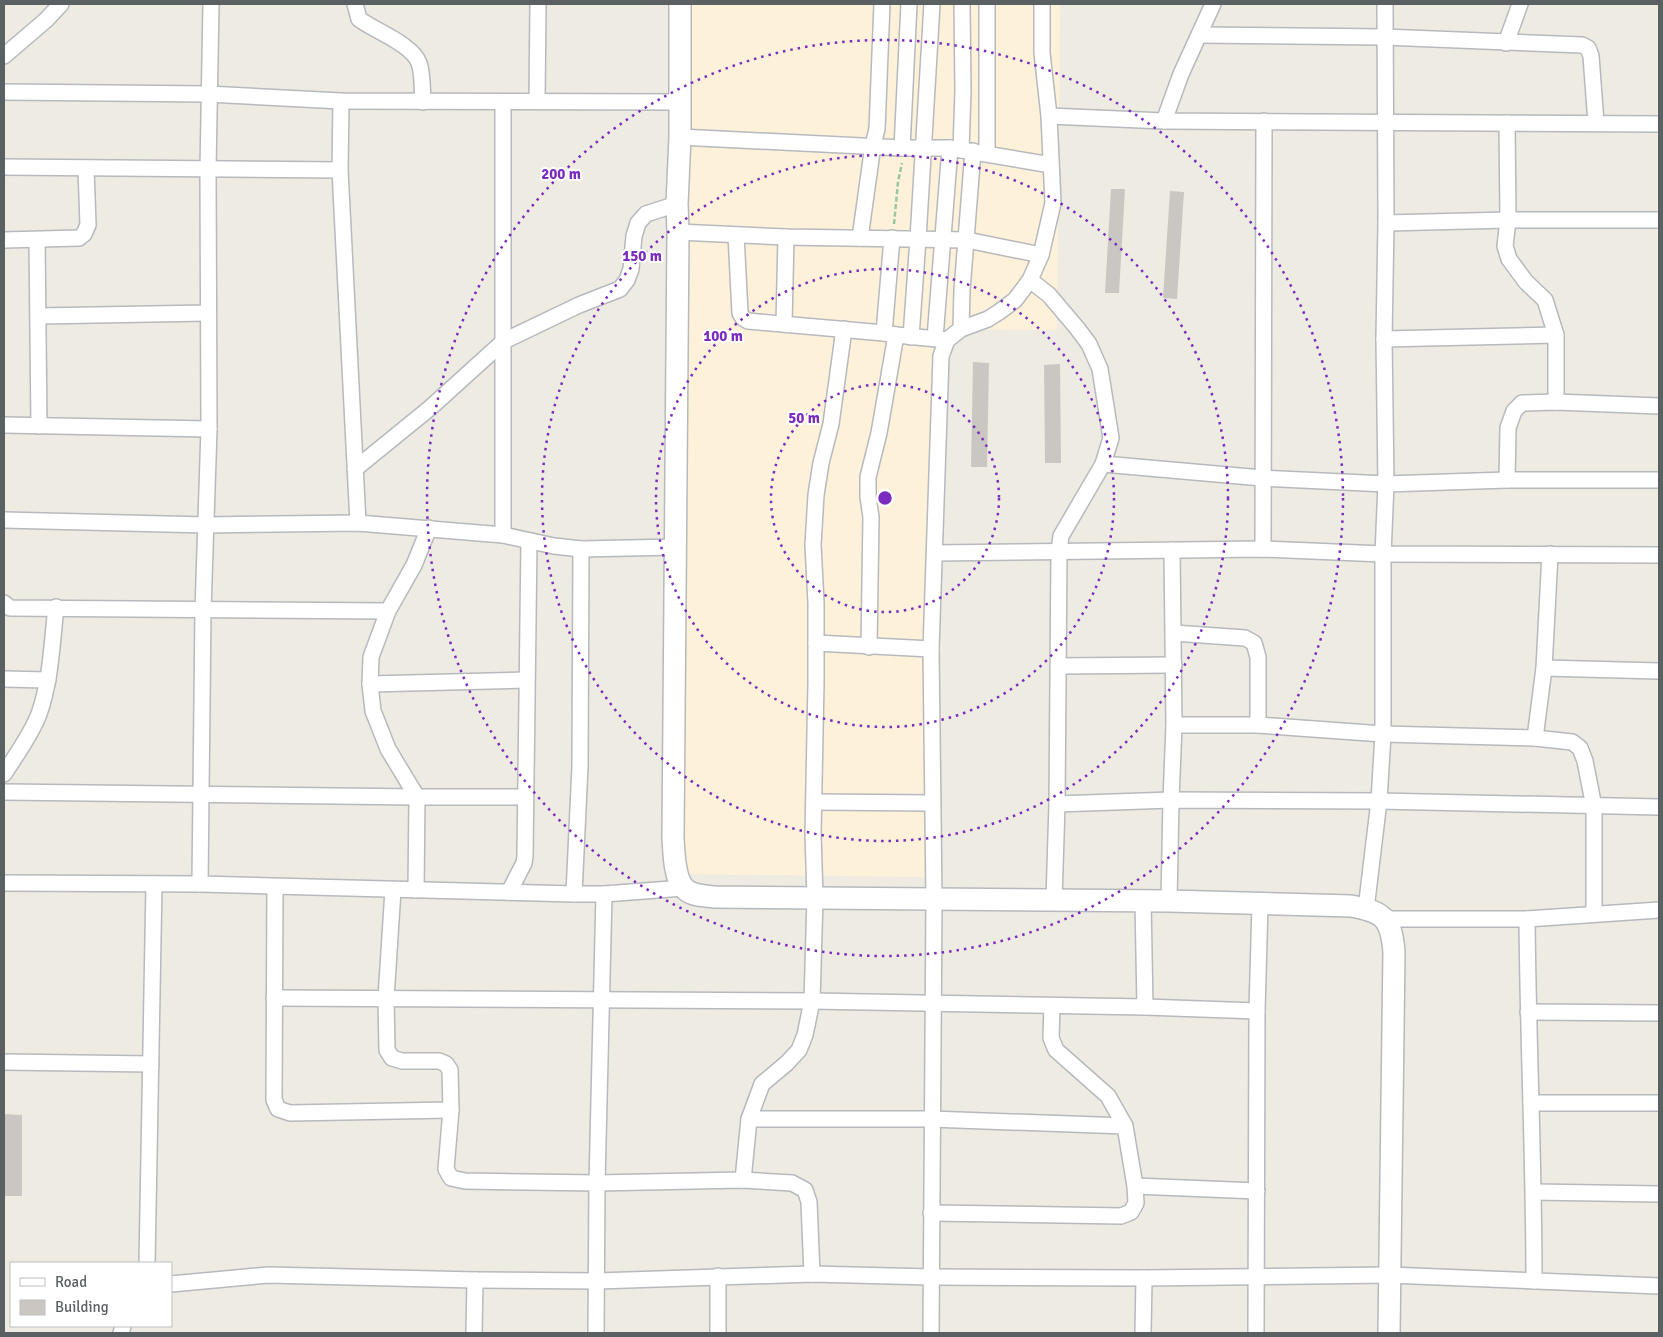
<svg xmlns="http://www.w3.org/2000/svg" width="1663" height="1337" viewBox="0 0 1663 1337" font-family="Signika,sans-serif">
	<rect width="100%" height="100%" fill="#eeebe3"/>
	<!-- commercial -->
	<polygon fill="#fdf2d9" points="691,4 1060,4 1057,330 934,329 927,877 681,874"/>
	<!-- building -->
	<g fill="#cac7c2">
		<polygon points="1111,189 1125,189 1119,293 1105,293"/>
		<polygon points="1170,191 1184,192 1177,299 1163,298"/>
		<polygon points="973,362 989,363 987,467 971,467"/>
		<polygon points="1060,364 1061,463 1045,463 1044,365"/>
		<polygon points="4,1114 22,1115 22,1196 4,1196"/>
	</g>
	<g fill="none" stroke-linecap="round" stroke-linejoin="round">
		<defs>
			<g id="minor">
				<path d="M355,4L359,19C375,31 412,44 419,63C423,74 422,90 423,102"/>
				<polyline points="1042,4 1042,53 1049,116"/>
				<polyline points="1199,35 1384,37 1582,45 1588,48 1591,56 1596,123"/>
				<polyline points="1506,43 1520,4"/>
				<polyline points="4,56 46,20 61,4"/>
				<polyline points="4,92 208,94 341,101 680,102"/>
				<polyline points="537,100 538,4"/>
				<polyline points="341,101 340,170 358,523"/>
				<polyline points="1164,121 1181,74 1213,4"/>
				<polyline points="1507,123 1508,220 1505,246 1509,259 1526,282 1545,300 1556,335 1556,402"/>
				<polyline points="680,137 902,148 950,148 1051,165"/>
				<polyline points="902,148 909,4"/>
				<polyline points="961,150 963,91 962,4"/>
				<polyline points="987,153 987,4"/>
				<polyline points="4,167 340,170"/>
				<polyline points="1386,223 1508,220 1659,220"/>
				<polyline points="678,232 786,237 967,240 1041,255"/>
				<polyline points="736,235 740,313 743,318 748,321 884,333 896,335 947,340"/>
				<polyline points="860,238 873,145 877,129 882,4"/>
				<polyline points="4,240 79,238 84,234 88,225 86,168"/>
				<polyline points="37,240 39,426"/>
				<polyline points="1030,280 1049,295 1077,328 1089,344 1100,369 1111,438 1103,464 1262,478 1386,484 1507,480 1659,480"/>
				<polyline points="39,316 207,313"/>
				<polyline points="784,324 786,237"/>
				<polyline points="961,329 962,290 973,151"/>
				<polyline points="884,333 892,238"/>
				<polyline points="911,337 918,239 932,4"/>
				<polyline points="935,338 950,148"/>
				<polyline points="1384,339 1556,335"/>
				<polyline points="4,425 209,429"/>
				<polyline points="355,469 430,408 504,341 579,305 620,289 627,280 631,269 634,236 638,223 646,214 677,204"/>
				<polyline points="1507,480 1508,428 1514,411 1522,403 1556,402 1659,406"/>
				<polyline points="4,520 206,525 358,523 503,535 554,546 581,549 676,547"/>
				<polyline points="503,535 503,102"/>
				<polyline points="1263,549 1264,121"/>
				<polyline points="935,553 1263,549 1383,554 1659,555"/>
				<polyline points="4,603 10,608 388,611"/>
				<polyline points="1174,633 1245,638 1254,643 1258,657 1258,725"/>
				<polyline points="816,643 931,649"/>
				<polyline points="869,647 871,517 868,497 868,477 879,433 896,335"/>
				<polyline points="1059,666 1174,665"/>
				<polyline points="1544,668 1659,671"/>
				<polyline points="4,679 48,680"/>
				<polyline points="370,684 526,680"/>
				<polyline points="1174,725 1258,725 1383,734 1535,738 1572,742 1580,748 1585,761 1594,807 1594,914"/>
				<polyline points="1535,738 1544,668 1550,554"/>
				<path d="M4,774C16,755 31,735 39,714C51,680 52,642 56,607"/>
				<polyline points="4,792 417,797 525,797"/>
				<polyline points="814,802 932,803"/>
				<polyline points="1057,804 1171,800 1379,801 1659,807"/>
				<polyline points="4,883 200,884 574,894 604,894 684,888"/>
				<polyline points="200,884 203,610 209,429 208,169 211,4"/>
				<polyline points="275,887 274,1100 278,1109 290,1113 451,1110"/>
				<polyline points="393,890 386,998 387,1050 392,1058 402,1061 439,1061 446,1064 450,1070 451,1110 446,1169 451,1178 465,1181 597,1183 743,1180 792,1183 805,1190 809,1202 812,1274"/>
				<polyline points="416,890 417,797 388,749 373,711 370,684 371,657 388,611 414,565 429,528"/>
				<polyline points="509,892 524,863 525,856 529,541"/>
				<polyline points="574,894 580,766 581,549"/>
				<polyline points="1054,900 1057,804 1059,551 1061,536 1103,464"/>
				<polyline points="1143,901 1145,1007"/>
				<polyline points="1169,901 1171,800 1174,725 1172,550"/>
				<polyline points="1366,909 1379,801 1383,734 1383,554 1386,484 1384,339 1386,223 1385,4"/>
				<polyline points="1385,919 1527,919 1659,910"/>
				<path d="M1527,919C1528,1040 1534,1160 1534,1281"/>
				<polyline points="274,998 812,1001 1145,1007 1257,1011"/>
				<polyline points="1528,1012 1659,1013"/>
				<polyline points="4,1062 151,1064"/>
				<polyline points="1531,1103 1659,1103"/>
				<polyline points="749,1119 931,1119 1125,1126"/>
				<polyline points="743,1180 749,1119 762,1084 787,1063 799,1050 805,1035 812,1001 815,898 813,833 816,683 816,603 813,545 816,495 821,463 831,424 844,329"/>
				<polyline points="1135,1186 1257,1191"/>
				<polyline points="1534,1192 1659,1194"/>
				<polyline points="931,1213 1121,1216 1131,1212 1136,1203 1135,1186 1125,1126 1108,1096 1056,1050 1051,1038 1052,1006"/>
				<polyline points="147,1263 154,884"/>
				<polyline points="171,1284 268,1275 475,1280 597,1281 812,1274 931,1277 1144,1278 1389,1275 1659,1286"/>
				<polyline points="121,1333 123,1326"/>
				<polyline points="474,1333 475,1280"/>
				<polyline points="596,1333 597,1183 604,894"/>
				<polyline points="718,1333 718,1276"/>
				<polyline points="931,1333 934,899 931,649 941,356 947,340 961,329 988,319 999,312 1015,300 1030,280 1041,255 1053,203 1049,116 1164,121 1659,124"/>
				<polyline points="1143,1333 1144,1278"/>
				<polyline points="1256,1333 1257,1011 1260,904"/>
			</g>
			<path id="secondary" d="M680,4V137L677,204L678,232L673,838C674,852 674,878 684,888C691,896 705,896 715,897L1169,901L1351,906C1384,912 1391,918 1394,952L1389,1333"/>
		</defs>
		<!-- minor casing -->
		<use href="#minor" stroke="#b6b9bd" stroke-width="18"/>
		<!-- secondary casing -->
		<use href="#secondary" stroke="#b5b9bd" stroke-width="24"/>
		<!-- path -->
		<polyline stroke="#9ac5a3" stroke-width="2.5" stroke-dasharray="5 2.5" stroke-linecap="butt" points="894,224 898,182 902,163"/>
		<!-- minor -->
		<use href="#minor" stroke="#fff" stroke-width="15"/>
		<!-- secondary -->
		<use href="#secondary" stroke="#fff" stroke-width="21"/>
	</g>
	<!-- distance rings -->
	<g fill="none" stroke="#7b2cbf" stroke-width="2.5" stroke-dasharray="2.5 5">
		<circle cx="885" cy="498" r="114"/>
		<circle cx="885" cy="498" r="229"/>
		<circle cx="885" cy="498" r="343"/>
		<circle cx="885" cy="498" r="458"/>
	</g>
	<circle cx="885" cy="498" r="8" fill="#7b2cbf" stroke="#fff" stroke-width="2.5"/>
	<g font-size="15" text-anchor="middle" font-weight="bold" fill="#7b2cbf" stroke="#fff" stroke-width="4" stroke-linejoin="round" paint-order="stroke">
		<text x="561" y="179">200 m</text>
		<text x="642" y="261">150 m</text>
		<text x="723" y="341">100 m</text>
		<text x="804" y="423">50 m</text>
	</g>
	<!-- border -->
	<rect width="1663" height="1337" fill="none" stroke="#5b6063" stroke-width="10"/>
	<!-- legend -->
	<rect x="10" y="1262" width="162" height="65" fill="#ffffff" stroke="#bdbfc1"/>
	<rect x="20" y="1278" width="25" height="8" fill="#ffffff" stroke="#bdbfc1"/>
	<text x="55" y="1287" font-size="15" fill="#5b6063">Road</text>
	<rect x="20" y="1300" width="25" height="15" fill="#cac7c2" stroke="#bdbfc1"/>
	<text x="55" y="1312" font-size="15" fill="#5b6063">Building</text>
</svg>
